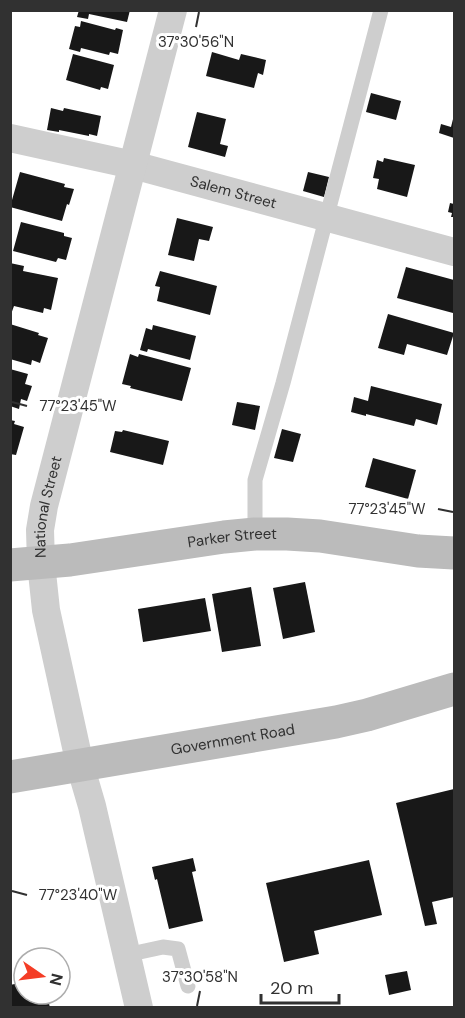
<svg xmlns="http://www.w3.org/2000/svg" width="465" height="1018" viewBox="0 0 465 1018" font-family="'DM Sans',sans-serif">
	<rect width="100%" height="100%" fill="#fff"/>
	<!-- building -->
	<g fill="#181818">
		<polygon points="79,10 130,10 127,22 89,14 88,19 77,17"/>
		<polygon points="81,21 115,30 116,28 123,30 118,54 110,52 109,55 81,48 80,52 69,49 75,26 80,27"/>
		<polygon points="212,52 239,60 241,54 266,60 263,75 258,73 254,88 206,76"/>
		<polygon points="73,54 114,65 108,89 101,87 100,90 66,80"/>
		<polygon points="371,93 401,101 396,120 366,112"/>
		<polygon points="51,108 63,111 64,108 101,116 97,136 89,134 89,136 59,130 59,132 47,130"/>
		<polygon points="197,112 226,119 220,144 228,146 225,157 188,147"/>
		<polygon points="454,115 454,138 439,133 441,124 451,127"/>
		<polygon points="384,158 415,165 407,197 377,189 379,179 373,178 377,160 383,162"/>
		<polygon points="20,172 65,184 64,187 74,189 69,205 67,204 62,221 10,207"/>
		<polygon points="308,172 329,177 324,197 303,191"/>
		<polygon points="450,203 454,204 454,217 451,217 452,213 448,212"/>
		<polygon points="177,218 213,227 209,241 199,239 194,261 168,255"/>
		<polygon points="21,222 64,233 64,236 72,238 66,260 58,258 56,262 13,251"/>
		<polygon points="10,263 24,266 23,271 58,278 51,310 44,308 43,313 14,306 10,317"/>
		<polygon points="406,267 454,280 454,306 453,313 397,298"/>
		<polygon points="160,271 217,286 210,315 157,301 160,287 155,286"/>
		<polygon points="388,314 454,333 447,355 407,344 404,355 378,348"/>
		<polygon points="10,324 39,333 38,335 48,338 40,363 32,360 31,365 10,359"/>
		<polygon points="153,325 196,336 190,360 148,349 147,352 140,350 146,328 152,330"/>
		<polygon points="130,354 138,357 139,354 191,368 182,401 130,388 131,386 122,384"/>
		<polygon points="10,369 28,374 25,384 32,386 27,401 21,399 19,409 10,406"/>
		<polygon points="371,386 442,404 437,425 416,419 414,426 366,414 366,416 351,412 354,397 368,401"/>
		<polygon points="237,402 260,406 255,430 232,425"/>
		<polygon points="10,420 15,421 14,424 24,427 16,455 10,454"/>
		<polygon points="282,429 301,434 293,462 274,458"/>
		<polygon points="123,430 169,441 163,465 110,452 115,431 122,432"/>
		<polygon points="373,458 416,470 408,499 365,487"/>
		<polygon points="305,582 315,632 283,639 273,588"/>
		<polygon points="251,587 261,646 222,652 212,594"/>
		<polygon points="205,598 211,631 143,642 138,609"/>
		<polygon points="454,789 454,897 432,902 437,924 425,926 396,803"/>
		<polygon points="193,858 196,871 192,872 203,921 169,929 157,879 155,880 152,867"/>
		<polygon points="369,860 382,915 314,931 319,954 284,962 266,883"/>
		<polygon points="407,971 411,990 389,995 385,975"/>
		<polygon points="24,982 24,994 47,994 50,1008 10,1008 10,985"/>
	</g>
	<g fill="none" stroke-linecap="round" stroke-linejoin="round">
		<!-- service -->
		<g stroke="#cecece" stroke-width="15">
			<polyline points="255,534 255,480 283,383 381,10"/>
			<polyline points="126,955 163,947 178,949 188,986"/>
		</g>
		<!-- minor -->
		<g stroke="#cecece" stroke-width="28">
			<path id="s1" d="M10,138L133,165L454,252"/>
			<path id="s2" d="M139,1008L92,806L80,765L46,610L41,563L40,530L44,506L173,10"/>
		</g>
		<!-- secondary -->
		<g stroke="#bbb" stroke-width="33">
			<path id="s3" d="M10,565L70,560L224,537L255,534H287L320,536L418,551L454,553"/>
			<path id="s4" d="M10,777L336,722L367,715L454,689"/>
		</g>
	</g>
	<!-- ticks -->
	<path fill="none" stroke="#313131" stroke-width="2" d="M196,27L199,12M12,402L27,406M438,509L453,512M12,891L27,895M197,1006L200,991"/>
	<g text-anchor="middle" dominant-baseline="central" stroke-width="6" stroke-linejoin="round" paint-order="stroke">
		<!-- street labels -->
		<g font-size="15" fill="#313131" stroke="#fff">
			<text stroke="none"><textPath href="#s1" startOffset="230">Salem Street</textPath></text>
			<text stroke="none"><textPath href="#s2" startOffset="513">National Street</textPath></text>
			<text stroke="none"><textPath href="#s3" startOffset="224">Parker Street</textPath></text>
			<text stroke="none"><textPath href="#s4" startOffset="226">Government Road</textPath></text>
		</g>
	</g>
	<g font-size="15" text-anchor="middle" fill="#313131" stroke="#fff" stroke-width="6" stroke-linejoin="round" paint-order="stroke">
		<text x="196" y="47">37°30'56"N</text>
		<text x="78" y="411">77°23'45"W</text>
		<text x="387" y="514">77°23'45"W</text>
		<text x="78" y="900">77°23'40"W</text>
		<text x="200" y="982">37°30'58"N</text>
	</g>
	<!-- border -->
	<rect width="465" height="1018" fill="none" stroke="#313131" stroke-width="24"/>
	<!-- north arrow -->
	<g transform="translate(42 976) rotate(104)"><circle r="28" fill="#ffffff" stroke="#adadad" stroke-width="1.5"/>
	<path d="M0-4.5L10 22L0 15L-10 22Z" fill="#f43d26"/>
	<text y="-9" font-size="16" font-weight="bold" text-anchor="middle" fill="#313131">N</text>
	</g>
	<!-- scale -->
	<path d="M261 994v9h78v-9" fill="none" stroke="#313131" stroke-width="3"/>
	<text x="270" y="994" font-size="18" fill="#313131" stroke="#ffffff" stroke-width="4.5" paint-order="stroke">20 m</text>
</svg>
